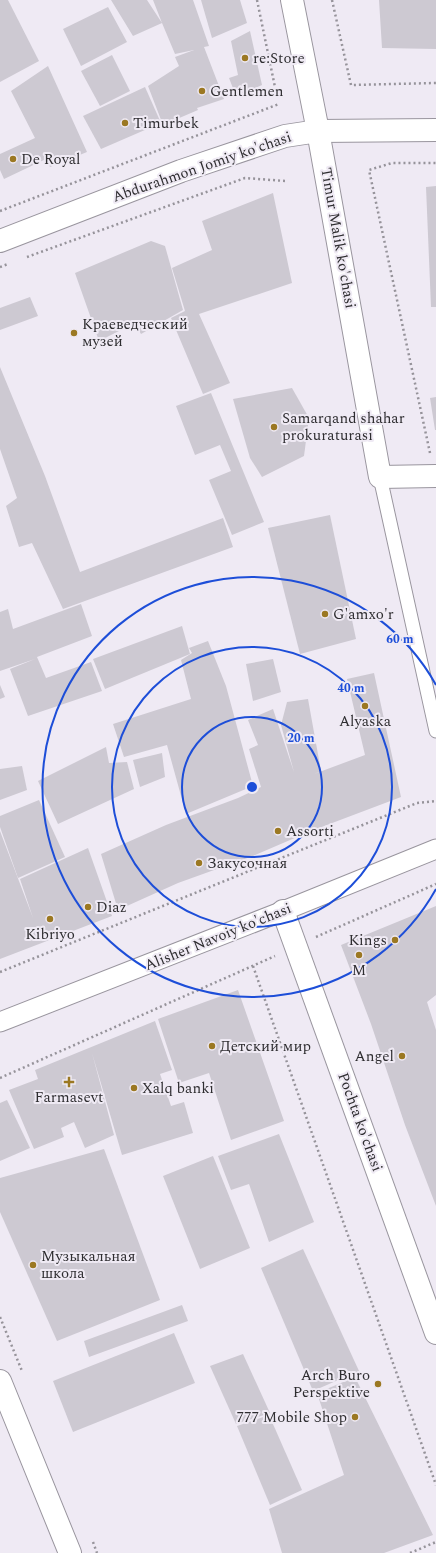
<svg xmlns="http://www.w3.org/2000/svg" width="436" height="1553" viewBox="0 0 436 1553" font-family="Spectral,serif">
	<rect width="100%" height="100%" fill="#efeaf4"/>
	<!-- building -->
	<g fill="#cdc9d2">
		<polygon points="0,0 8,0 39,61 0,82"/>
		<polygon points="111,0 147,0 162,23 153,0 193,0 209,46 204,47 224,99 197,108 198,110 163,125 148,86 179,66 175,57 194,50 175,54 162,23 133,36"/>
		<polygon points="201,0 240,0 247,23 212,38"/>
		<polygon points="379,0 436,0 436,49 382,48"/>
		<polygon points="108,7 127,42 81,66 63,29"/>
		<polygon points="250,31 262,85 236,96 229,78 238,75 231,41"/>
		<polygon points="112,55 130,91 100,106 81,71"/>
		<polygon points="48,66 87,152 50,167 46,159 4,179 0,170 0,154 35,138 11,91"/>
		<polygon points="145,87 161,123 101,149 83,116"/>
		<polygon points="436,186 436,307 431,307 426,187"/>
		<polygon points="273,193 292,283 199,314 230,383 203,394 171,318 185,311 172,268 212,250 202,221"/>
		<polygon points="151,241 165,246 183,310 141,334 135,323 99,341 75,273"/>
		<polygon points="30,297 38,316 0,330 0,308"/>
		<polygon points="0,367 45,476 80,572 223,518 233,547 63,609 32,543 19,547 6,506 17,498 0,449"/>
		<polygon points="292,388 309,418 304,456 262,477 250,458 233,399"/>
		<polygon points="211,393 264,522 232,535 209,480 231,471 220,445 195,455 176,406"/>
		<polygon points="436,397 436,430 435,430 430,398"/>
		<polygon points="330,515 356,639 300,654 268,528"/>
		<polygon points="81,604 92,636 37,657 46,678 91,662 102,691 28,716 10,669 35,659 0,671 0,612 8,609 13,629"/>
		<polygon points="182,626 190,654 105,689 93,659"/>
		<polygon points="208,641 226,686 253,786 186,814 167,745 124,757 113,724 191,699 181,660 192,653 189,648"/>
		<polygon points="273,659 281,692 253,701 246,664"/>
		<polygon points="374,673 401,797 311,831 253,856 178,883 118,910 101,854 166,825 238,798 261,787 249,749 258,745 248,720 273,709 294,772 281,725 287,702 308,699 321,771 314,774 365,755 347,679"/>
		<polygon points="0,685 5,697 0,699"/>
		<polygon points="106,747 109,763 127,762 134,789 58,824 38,781"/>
		<polygon points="162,753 165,777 140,787 133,760"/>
		<polygon points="22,766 27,790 0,800 0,769"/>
		<polygon points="39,800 65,857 18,878 0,827 0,816"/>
		<polygon points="0,831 33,918 20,879 88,848 112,916 0,959"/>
		<polygon points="436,906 436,995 427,1002 436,1030 436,1206 405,1125 371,1024 341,945"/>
		<polygon points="238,990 284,1121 231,1140 209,1073 179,1083 158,1019"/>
		<polygon points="155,1021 172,1070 160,1074 171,1106 184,1102 193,1133 122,1155 92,1053 114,1135 85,1148 74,1122 61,1128 64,1137 34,1149 9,1090 38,1079 35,1070"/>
		<polygon points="7,1100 30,1148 0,1161 0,1103"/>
		<polygon points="279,1134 314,1222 269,1242 249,1184 231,1190 218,1156"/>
		<polygon points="104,1149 160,1300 57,1341 0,1212 0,1178"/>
		<polygon points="213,1156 250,1248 200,1269 163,1176"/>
		<polygon points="303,1249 359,1371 313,1391 261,1268"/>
		<polygon points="182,1305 188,1321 89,1357 84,1341"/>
		<polygon points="174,1333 195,1383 73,1432 53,1381"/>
		<polygon points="243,1354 270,1413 236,1424 210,1366"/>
		<polygon points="355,1377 433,1535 384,1553 282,1553 269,1509 344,1475 317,1393"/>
		<polygon points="269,1415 302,1490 270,1505 237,1426"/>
	</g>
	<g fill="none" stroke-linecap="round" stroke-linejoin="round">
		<defs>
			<polyline id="service" points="380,477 436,731"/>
			<polyline id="pedestrian" points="0,1022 283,911 436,849"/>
			<g id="minor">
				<polyline points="318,131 380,477 436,476"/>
				<polyline points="283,911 436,1333"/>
			</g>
			<polyline id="tertiary" points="292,0 318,131"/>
			<g id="secondary">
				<polyline points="0,241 181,171 285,136 318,131 436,130"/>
				<polyline points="0,1381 70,1553"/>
			</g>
		</defs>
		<!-- service casing -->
		<use href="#service" stroke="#99959e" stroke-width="15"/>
		<!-- pedestrian casing -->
		<use href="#pedestrian" stroke="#99959e" stroke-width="21"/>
		<!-- minor casing -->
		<use href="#minor" stroke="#99959e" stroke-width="24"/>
		<!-- tertiary casing -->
		<use href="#tertiary" stroke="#99959e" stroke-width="24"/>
		<!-- secondary casing -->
		<use href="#secondary" stroke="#99959e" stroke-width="24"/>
		<!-- path -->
		<g stroke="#96939a" stroke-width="2.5" stroke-dasharray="2 3" stroke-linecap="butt">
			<polyline points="257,0 276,92"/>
			<polyline points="332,0 351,85 436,83"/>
			<polyline points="0,211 279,104"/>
			<polyline points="27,257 245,178 285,181"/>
			<polyline points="0,267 8,264"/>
			<polyline points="430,453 369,170 392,163 436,163"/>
			<polyline points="316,937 436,884"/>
			<polyline points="253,966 436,1485"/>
			<polyline points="0,972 417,803 436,801"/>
			<polyline points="0,1078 275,956"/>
			<polyline points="0,1317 22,1371"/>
			<polyline points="93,1542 97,1553"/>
			<polyline points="410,1553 436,1542"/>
		</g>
		<!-- service -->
		<use href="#service" stroke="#fff" stroke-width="13"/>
		<!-- pedestrian -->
		<use href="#pedestrian" stroke="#fff" stroke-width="19"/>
		<!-- minor -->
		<use href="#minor" stroke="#fff" stroke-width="22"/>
		<!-- tertiary -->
		<use href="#tertiary" stroke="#fff" stroke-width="22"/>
		<!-- secondary -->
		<use href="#secondary" stroke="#fff" stroke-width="22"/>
	</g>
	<!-- distance rings -->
	<g fill="none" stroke="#1d4ed8" stroke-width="2">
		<circle cx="252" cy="787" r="70"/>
		<circle cx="252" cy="787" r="140"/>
		<path d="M436 889A210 210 0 1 1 436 685"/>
	</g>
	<!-- markers -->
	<g fill="#9b7822" stroke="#efeaf4" stroke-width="1.5">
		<circle cx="245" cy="58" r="4"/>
		<circle cx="202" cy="91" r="4"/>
		<circle cx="125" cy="123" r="4"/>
		<circle cx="13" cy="159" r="4"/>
		<circle cx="74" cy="333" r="4"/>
		<circle cx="274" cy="427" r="4"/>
		<circle cx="325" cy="614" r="4"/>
		<circle cx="365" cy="706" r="4"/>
		<circle cx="278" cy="831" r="4"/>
		<circle cx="199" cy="863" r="4"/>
		<circle cx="88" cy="907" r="4"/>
		<circle cx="50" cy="919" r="4"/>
		<circle cx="395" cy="940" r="4"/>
		<circle cx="359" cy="955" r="4"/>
		<circle cx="212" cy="1046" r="4"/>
		<circle cx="402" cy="1056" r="4"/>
		<path d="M67 1076h4v4h4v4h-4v4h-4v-4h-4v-4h4z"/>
		<circle cx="134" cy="1088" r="4"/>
		<circle cx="33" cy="1265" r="4"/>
		<circle cx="378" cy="1384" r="4"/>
		<circle cx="355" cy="1417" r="4"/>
	</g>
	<g text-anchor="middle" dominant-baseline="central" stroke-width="4" stroke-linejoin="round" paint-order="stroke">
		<!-- poi labels -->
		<g font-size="15" fill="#2e2d30" stroke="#efeaf4" text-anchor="start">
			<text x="253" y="58">re:Store</text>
			<text x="210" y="91">Gentlemen</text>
			<text x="133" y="123">Timurbek</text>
			<text x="21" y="159">De Royal</text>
			<text x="82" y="324">Краеведческий<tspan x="82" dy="17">музей</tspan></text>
			<text x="282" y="418">Samarqand shahar<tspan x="282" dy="17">prokuraturasi</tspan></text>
			<text x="333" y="614">G'amxo'r</text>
			<text x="365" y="721" text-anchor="middle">Alyaska</text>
			<text x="286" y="831">Assorti</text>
			<text x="207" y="863">Закусочная</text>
			<text x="96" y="907">Diaz</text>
			<text x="50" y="934" text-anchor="middle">Kibriyo</text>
			<text x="387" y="940" text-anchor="end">Kings</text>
			<text x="359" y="970" text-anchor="middle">M</text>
			<text x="220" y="1046">Детский мир</text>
			<text x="394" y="1056" text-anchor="end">Angel</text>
			<text x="142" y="1088">Xalq banki</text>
			<text x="69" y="1097" text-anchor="middle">Farmasevt</text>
			<text x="41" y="1256">Музыкальная<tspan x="41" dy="17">школа</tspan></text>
			<text x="370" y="1375" text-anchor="end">Arch Buro<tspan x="370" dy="17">Perspektive</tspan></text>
			<text x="347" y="1417" text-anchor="end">777 Mobile Shop</text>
		</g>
		<!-- street labels -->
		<g font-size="15" fill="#2e2d30" stroke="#efeaf4">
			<text transform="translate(202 167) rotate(-19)">Abdurahmon Jomiy ko'chasi</text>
			<text transform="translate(338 238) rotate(80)">Timur Malik ko'chasi</text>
			<text transform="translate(218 937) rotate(-22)">Alisher Navoiy ko'chasi</text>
			<text transform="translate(360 1122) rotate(70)">Pochta ko'chasi</text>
		</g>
	</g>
	<circle cx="252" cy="787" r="6" fill="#1d4ed8" stroke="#efeaf4" stroke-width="2"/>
	<g font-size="12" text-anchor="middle" font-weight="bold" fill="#1d4ed8" stroke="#efeaf4" stroke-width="4" stroke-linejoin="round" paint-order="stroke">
		<text x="400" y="643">60 m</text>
		<text x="351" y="692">40 m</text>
		<text x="301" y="742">20 m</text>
	</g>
</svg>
